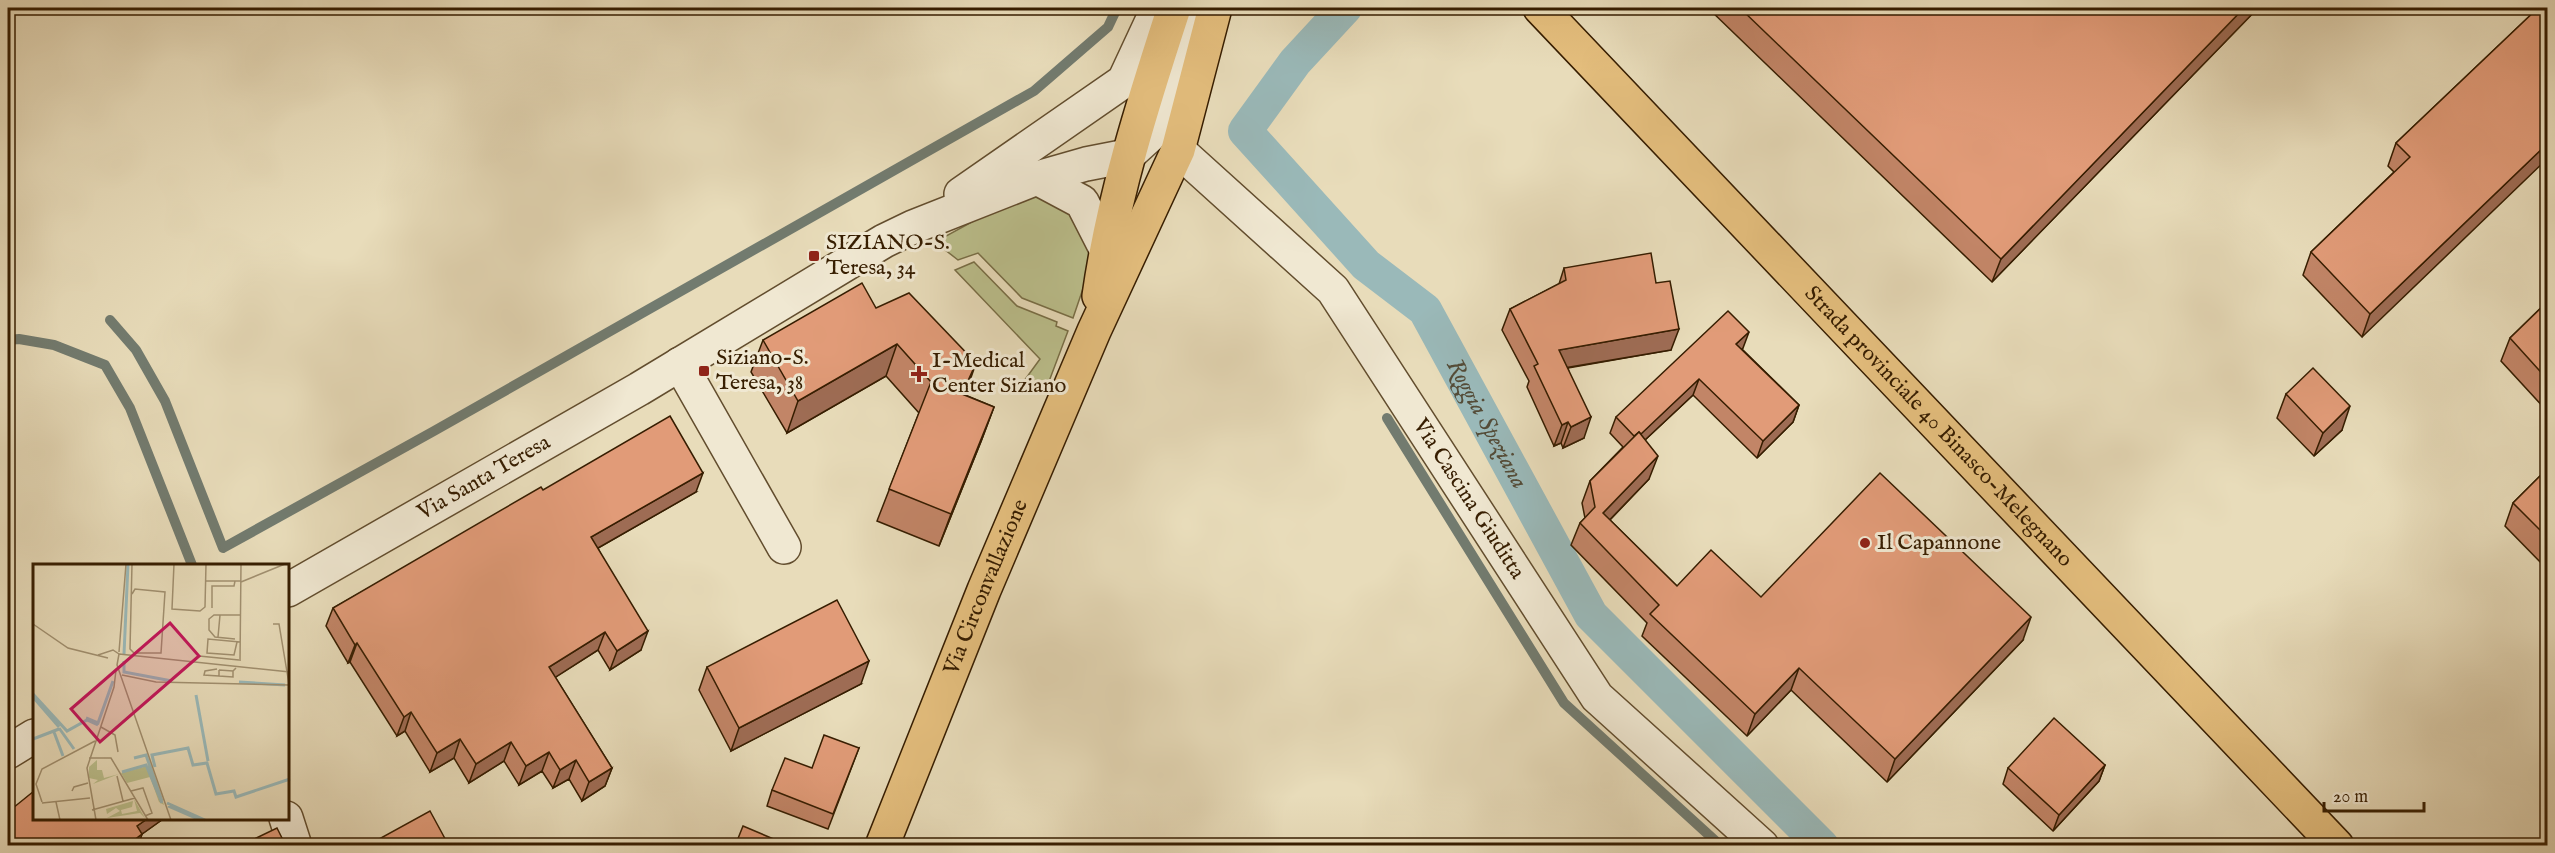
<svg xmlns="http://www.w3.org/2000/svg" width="2555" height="853" viewBox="0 0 2555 853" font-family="'IM FELL English',serif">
	<rect width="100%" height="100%" fill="#e8dcba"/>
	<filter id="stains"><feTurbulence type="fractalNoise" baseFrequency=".00333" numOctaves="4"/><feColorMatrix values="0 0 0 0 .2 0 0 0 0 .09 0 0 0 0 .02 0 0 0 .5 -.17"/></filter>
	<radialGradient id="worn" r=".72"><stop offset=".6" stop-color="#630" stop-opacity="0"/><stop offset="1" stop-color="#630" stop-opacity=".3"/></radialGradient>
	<!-- green -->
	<g fill="#bbbf8c" stroke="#786e46" stroke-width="1.5">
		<polygon points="1049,195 1091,232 1089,271 1073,318 1022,298 978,253 958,260 935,242 1012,200"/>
		<polygon points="974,262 1017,306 1057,322 1056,326 1068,331 1045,392 1024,381 1040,359 955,270"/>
	</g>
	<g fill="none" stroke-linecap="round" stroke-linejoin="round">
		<!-- stream -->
		<g stroke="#727b6f" stroke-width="10">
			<polyline points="110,320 136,350 165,401 223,548 434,431 1034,91 1108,27 1117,8"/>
			<polyline points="8,340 19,339 54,345 105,365 130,408 192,565"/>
			<polyline points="1387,418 1564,703 1721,846"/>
		</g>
		<!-- canal -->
		<path stroke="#9ab9b9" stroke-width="34" id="s1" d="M1345,8L1295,62L1245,131L1366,265L1425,310L1591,615L1822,846"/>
		<defs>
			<g id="minor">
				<path id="s2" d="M1178,150L1333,290L1597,697L1762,846"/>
				<polyline points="1037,178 1082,202 1105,247"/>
				<polyline points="961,194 1124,81 1158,8"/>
				<polyline points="680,364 784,547"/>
				<path id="s3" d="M288,590L639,389L884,241L913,227L1037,178L1086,164L1127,156L1149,136L1162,108L1193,8"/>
				<polyline points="8,752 34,736"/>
				<polyline points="286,818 295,846"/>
			</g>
			<g id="primary">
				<path id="s4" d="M1540,8L2337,846"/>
				<path d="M1099,296C1113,197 1143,103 1174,8"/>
				<path id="s5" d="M882,846L984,590L1094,331L1178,150L1215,8"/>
			</g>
		</defs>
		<!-- minor casing -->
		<use href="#minor" stroke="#624d2e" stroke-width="36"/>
		<!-- primary casing -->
		<use href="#primary" stroke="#361d00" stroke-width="36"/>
		<!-- minor -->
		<use href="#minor" stroke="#f0e8d2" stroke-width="33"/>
		<!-- primary -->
		<use href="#primary" stroke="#e4be7d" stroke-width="33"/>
	</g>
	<!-- wall -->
	<g fill="#c28567" stroke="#361d00" stroke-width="1.5">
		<polygon points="1708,8 2258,8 1992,282"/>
		<polygon points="2538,8 2362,337 2303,275 2311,252 2394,172 2388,166 2396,143"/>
		<polygon points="1564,268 1656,283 1671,350 1568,368 1584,438 1563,448 1561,443 1554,446 1527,387 1529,381 1502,330 1510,309 1559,284"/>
		<polygon points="2547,302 2547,411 2501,361 2510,338"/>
		<polygon points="876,308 965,395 994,407 982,439 939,546 877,521 919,413 886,376 787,433 751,372 763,340"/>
		<polygon points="1743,348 1742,349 1799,405 1793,422 1757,458 1693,395 1645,440 1649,479 1610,520 1677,586 1761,597 2023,640 1887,782 1791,690 1747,736 1642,636 1647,623 1571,545 1580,523 1585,518 1582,503 1590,481 1623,447 1610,433 1616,417"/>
		<polygon points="2286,394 2342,430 2314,456 2277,418"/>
		<polygon points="2547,469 2547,569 2505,526 2513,503"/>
		<polygon points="543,490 696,492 598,548 641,650 610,670 598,650 555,677 612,768 605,786 582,801 569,779 553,788 542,771 519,785 504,761 469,783 454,758 430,772 405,731 397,736 350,662 348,663 326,626 333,608"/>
		<polygon points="707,667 861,684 731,751 699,690"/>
		<polygon points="859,748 828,829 767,806 772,790 812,768"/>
		<polygon points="2105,765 2099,781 2053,831 2003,784 2008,768"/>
		<polygon points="8,812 34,819 163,819 142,834 138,846 8,846"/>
		<polygon points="379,839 449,846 377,846"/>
	</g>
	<!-- shaded-wall -->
	<g fill="#9e6c54" stroke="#361d00" stroke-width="1.5">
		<polygon points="2244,8 2258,8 1992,282 2001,259"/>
		<polygon points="2547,144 2547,159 2362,337 2370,314"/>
		<polygon points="1679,329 1671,350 1552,370 1559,350"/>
		<polygon points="1749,332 1743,348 1730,360 1736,344"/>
		<polygon points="897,344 886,376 787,433 798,401"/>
		<polygon points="976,363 965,395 962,394"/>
		<polygon points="1699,379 1693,395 1630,454 1636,438"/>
		<polygon points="1799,405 1793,422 1757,458 1763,441"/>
		<polygon points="2350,406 2342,430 2314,456 2323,433"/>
		<polygon points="994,407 982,439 939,546 951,514"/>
		<polygon points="1591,417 1584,438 1563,448 1571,427"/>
		<polygon points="1568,422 1561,443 1554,446 1562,425"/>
		<polygon points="1658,456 1649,479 1595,535 1603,513"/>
		<polygon points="703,473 696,492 584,556 591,537"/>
		<polygon points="2031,617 2023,640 1887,782 1895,759"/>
		<polygon points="648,631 641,650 610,670 617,651"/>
		<polygon points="605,632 598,650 542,686 549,667"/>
		<polygon points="357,643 350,662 348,663 355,645"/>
		<polygon points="869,661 861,684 731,751 739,728"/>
		<polygon points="1799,668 1791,690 1747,736 1755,714"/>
		<polygon points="411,712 405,731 397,736 404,717"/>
		<polygon points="460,739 454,758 430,772 437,753"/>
		<polygon points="511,742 504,761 469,783 476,764"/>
		<polygon points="549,752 542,771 519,785 526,766"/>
		<polygon points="576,760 569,779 553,788 560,770"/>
		<polygon points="2105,765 2099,781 2053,831 2059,815"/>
		<polygon points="612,768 605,786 582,801 589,782"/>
		<polygon points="147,819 163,819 131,842 137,826"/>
		<polygon points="142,834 138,846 126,846"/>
	</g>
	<!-- building -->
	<g fill="#e19b78" stroke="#361d00" stroke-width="1.5">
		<polygon points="1740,8 2244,8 2001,259"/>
		<polygon points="2538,8 2547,8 2547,144 2370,314 2311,252 2410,157 2396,143"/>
		<polygon points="1651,253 1656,283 1670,281 1679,329 1559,350 1591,417 1571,427 1568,422 1562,425 1534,366 1538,364 1510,309 1566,280 1564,268"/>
		<polygon points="862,283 876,308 909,293 976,363 962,394 994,407 951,514 889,489 931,382 897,344 798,401 763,340"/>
		<polygon points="2547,302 2547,379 2510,338"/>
		<polygon points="1728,311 1749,332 1736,344 1799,405 1763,441 1699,379 1641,434 1639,432 1634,436 1616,417"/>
		<polygon points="2313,368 2350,406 2323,433 2286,394"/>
		<polygon points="670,416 703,473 591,537 648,631 617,651 605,632 549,667 612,768 589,782 576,760 560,770 549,752 526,766 511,742 476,764 460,739 437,753 411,712 404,717 357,643 355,645 333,608 541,487 543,490"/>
		<polygon points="1639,432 1658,456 1603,513 1677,586 1711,550 1761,597 1880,473 2031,617 1895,759 1799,668 1755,714 1650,614 1659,605 1580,523 1595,507 1590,481"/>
		<polygon points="2547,469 2547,537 2513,503"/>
		<polygon points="837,600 869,661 739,728 707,667"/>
		<polygon points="2054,718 2105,765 2059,815 2008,768"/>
		<polygon points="824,735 859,748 833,814 772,790 785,758 812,768"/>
		<polygon points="34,791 34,819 147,819 137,826 142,834 126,846 37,846 33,841 27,846 13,846 8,839 8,812"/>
		<polygon points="430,811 449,846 383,846 379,839"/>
		<polygon points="743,826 790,846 735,846"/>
		<polygon points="277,828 286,846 240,846"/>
		<polygon points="458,842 460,846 451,846"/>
	</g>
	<!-- markers -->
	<g fill="#8f2418" stroke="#f0e8d2" stroke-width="2">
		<rect x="808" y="250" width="12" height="12" rx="3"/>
		<rect x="698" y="365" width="12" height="12" rx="3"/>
		<path d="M916 365h6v6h6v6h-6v6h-6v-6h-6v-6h6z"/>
		<circle cx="1865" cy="543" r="6"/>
	</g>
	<g text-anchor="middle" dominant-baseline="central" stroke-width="6" stroke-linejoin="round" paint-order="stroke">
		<!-- poi labels -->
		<g font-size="22" fill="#361d00" stroke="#f0e8d2" text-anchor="start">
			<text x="826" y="243">SIZIANO-S.<tspan x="826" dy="25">Teresa, 34</tspan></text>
			<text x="716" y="358">Siziano-S.<tspan x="716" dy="25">Teresa, 38</tspan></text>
			<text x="932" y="361">I-Medical<tspan x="932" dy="25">Center Siziano</tspan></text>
			<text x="1877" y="543">Il Capannone</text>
		</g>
		<!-- street labels -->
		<g font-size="22" fill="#361d00" stroke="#f0e8d2">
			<text stroke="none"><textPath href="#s4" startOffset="578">Strada provinciale 40 Binasco-Melegnano</textPath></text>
			<text stroke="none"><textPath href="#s3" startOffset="226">Via Santa Teresa</textPath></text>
			<text stroke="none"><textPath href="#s2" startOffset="458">Via Cascina Giuditta</textPath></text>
			<text stroke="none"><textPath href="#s5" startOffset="279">Via Circonvallazione</textPath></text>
		</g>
		<!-- water labels -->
		<g font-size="24" font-style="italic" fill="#544c38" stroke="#f0e8d2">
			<text stroke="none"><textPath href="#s1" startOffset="543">Roggia Speziana</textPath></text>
		</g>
	</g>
	<!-- overview -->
	<g transform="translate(33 564)">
		<rect width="256" height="256" fill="#e8dcba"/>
		<path d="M64,196V206H69L71,214L86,210L60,220L65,216L56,214V203ZM118,201L131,241L126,238L117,213L94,219L88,209ZM101,235L112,254L107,249L74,254L87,247L83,244L74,250L73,245L100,237L99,243L88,246L89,250L104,247Z" fill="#bbbf8c"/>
		<path fill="none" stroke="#9ab9b9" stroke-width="3" d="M91,90L95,0M91,97V108L139,117M206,118L252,121M0,130L34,167L54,156L65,161M163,131L175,197M0,133L26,163M53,154L65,159L80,117M26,164L41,185M21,168L30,192M0,175L26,165M101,194L113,191L129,237M122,203L119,191L155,184L160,201L174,199L183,230L201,227L203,233L257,215M89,208L113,201L129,239M134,239L172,256M135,242L167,256"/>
		<path fill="none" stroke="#a19070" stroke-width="1.5" d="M141,0L139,45L167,47L172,43L173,0M173,17H208M208,18L252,0M99,30L102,25L132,28L128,89H101L97,85L99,0M179,44V22H201L202,17M0,60L35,84L75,94M240,60H246L256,120M185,73L187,51M202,75L182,73L176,66V55L181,51H207M204,78L201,91L174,89L175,75L207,78M86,88L93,0M86,90L257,108M65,91L80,86L86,90L84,101L138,256M166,92L206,96M207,97L208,0M184,105L172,107L171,111L186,112M186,106V112L200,113V107M186,106L200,107L203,104M89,111L123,118L256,121M68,163L82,171L85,188M56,194H78L115,256M84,212L90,237M39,227L41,223L55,219M98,227L110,224L119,249L112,252M9,238L3,220L9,205L62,177M23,238L27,256M9,239L57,234M59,246L102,234M63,256L54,204L81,123L83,106"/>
		<path fill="#c2185b" fill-opacity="0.15" stroke="#c2185b" stroke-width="3" d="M137,59L166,92L67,178L38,145Z"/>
		<rect width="256" height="256" fill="none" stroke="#361d00" stroke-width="3"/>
	</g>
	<!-- margin -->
	<rect width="2555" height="853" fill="none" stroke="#e8dcba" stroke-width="30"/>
	<rect x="9" y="9" width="2537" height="835" fill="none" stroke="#361d00" stroke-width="3"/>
	<rect x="15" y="15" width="2525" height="823" fill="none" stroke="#361d00" stroke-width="1.5"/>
	<!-- scale -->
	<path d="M2324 802v9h100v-9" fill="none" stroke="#361d00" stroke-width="3"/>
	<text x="2333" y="802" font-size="18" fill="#361d00" stroke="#f0e8d2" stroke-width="4.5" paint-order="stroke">20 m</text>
	<rect width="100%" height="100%" filter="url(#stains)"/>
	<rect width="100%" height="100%" fill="url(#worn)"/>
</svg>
